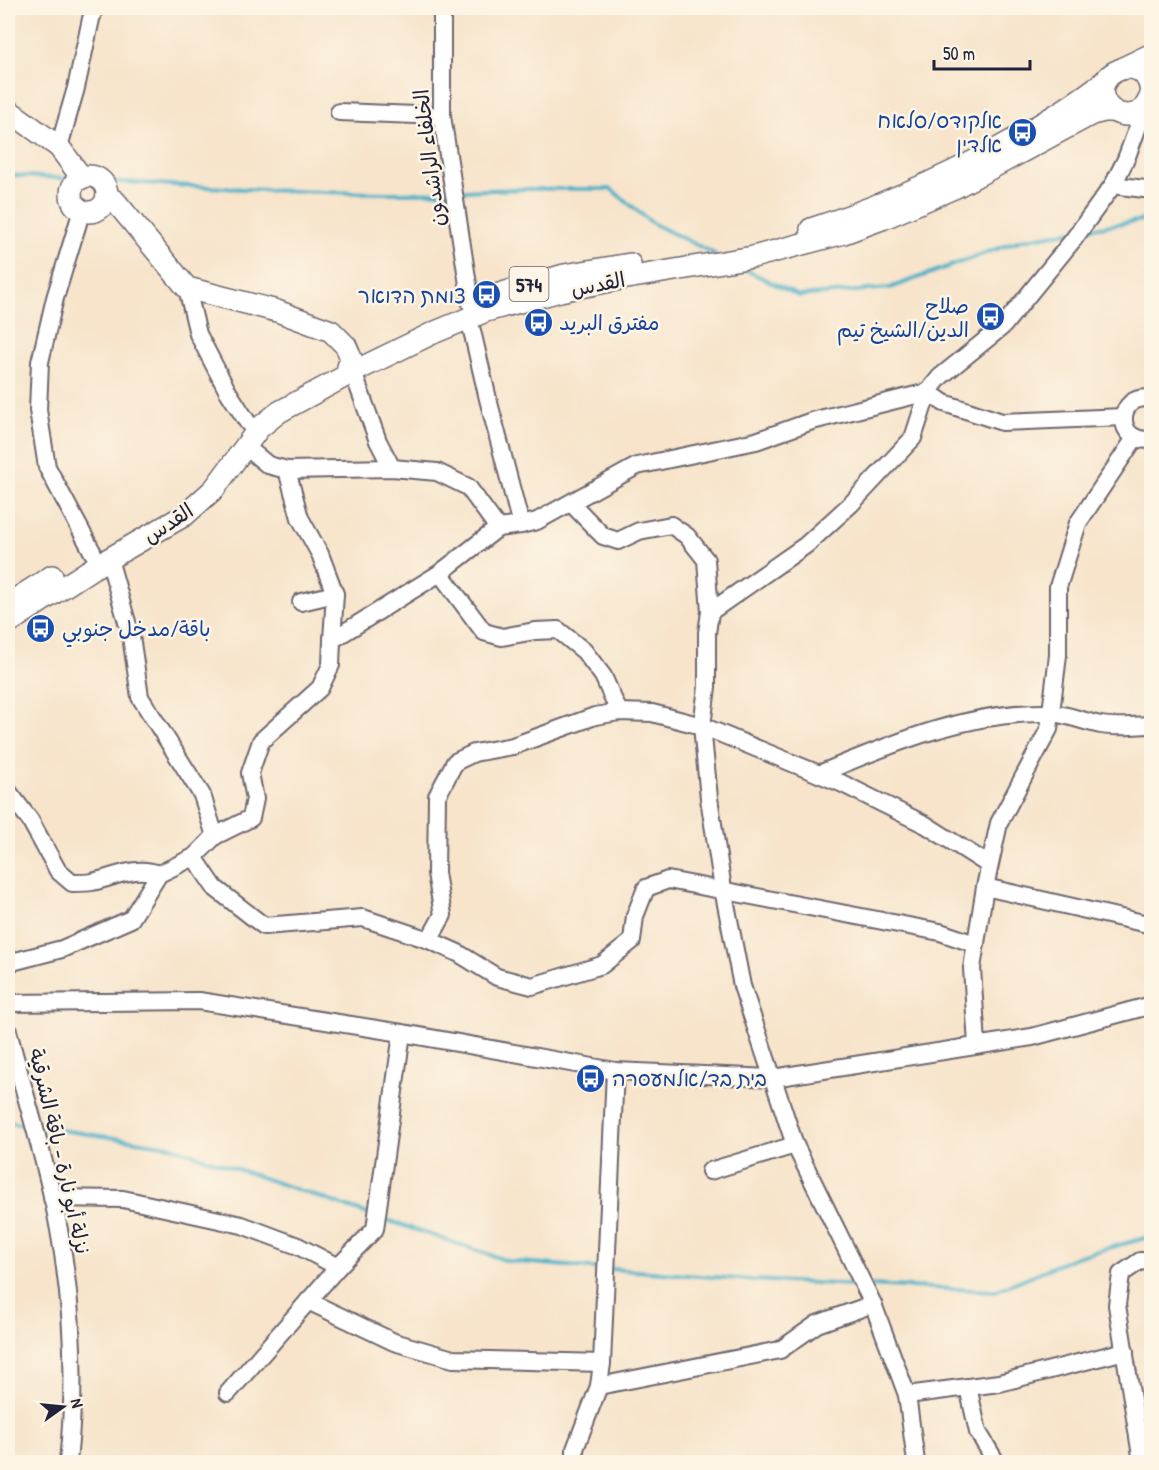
<svg xmlns="http://www.w3.org/2000/svg" width="1159" height="1470" viewBox="0 0 1159 1470" font-family="'Patrick Hand','Playpen Sans Arabic','Playpen Sans Hebrew',sans-serif">
	<rect width="100%" height="100%" fill="#fcf5e5"/>
	<filter id="ink" filterUnits="userSpaceOnUse"><feTurbulence type="fractalNoise" baseFrequency=".0167" numOctaves="2"/><feDisplacementMap in="SourceGraphic" scale="12" xChannelSelector="R" yChannelSelector="G"/><feConvolveMatrix kernelMatrix="1 2 1 2 8 2 1 2 1" color-interpolation-filters="sRGB"/></filter>
	<filter id="wash" filterUnits="userSpaceOnUse"><feTurbulence type="fractalNoise" baseFrequency=".008" numOctaves="4" result="noise"/><feDisplacementMap in="SourceGraphic" scale="24" xChannelSelector="R" yChannelSelector="G"/><feGaussianBlur stdDeviation="1.35" result="paint"/><feColorMatrix in="noise" values="0 0 0 0 0 0 0 0 0 0 0 0 0 0 0 0 0 1.4 0 .05"/><feComposite in="paint" operator="in"/></filter>
	<g filter="url(#wash)">
		<rect width="100%" height="100%" fill="#f7e4cb"/>
		<g fill="none" stroke-linecap="round" stroke-linejoin="round">
			<!-- stream -->
			<g stroke="#49b0c8" stroke-width="4">
				<polyline points="8,175 72,179"/>
				<path d="M88,180C208,187 329,196 449,192"/>
				<polyline points="457,191 527,189 611,189 652,223 715,254"/>
				<polyline points="1087,229 1143,220 1152,213"/>
				<polyline points="740,267 799,296 890,288 1021,240 1073,231"/>
				<polyline points="8,1122 30,1126"/>
				<polyline points="40,1127 170,1146 371,1215"/>
				<polyline points="381,1218 508,1261 603,1269"/>
				<polyline points="611,1269 750,1280 858,1285"/>
				<polyline points="868,1285 995,1291 1076,1257 1152,1236"/>
			</g>
		</g>
	</g>
	<g filter="url(#ink)">
		<g fill="none" stroke-linecap="round" stroke-linejoin="round">
			<defs>
				<g id="minor">
					<polyline points="442,8 442,116 471,304"/>
					<polyline points="339,112 442,116"/>
					<polyline points="59,147 76,88 91,19 95,8"/>
					<polyline points="1113,185 1152,190"/>
					<polyline points="82,210 55,298 40,362 38,410 47,467 93,553"/>
					<polyline points="187,288 198,334 227,390 248,423"/>
					<polyline points="469,318 488,399 521,525"/>
					<polyline points="353,372 378,441 392,468"/>
					<path d="M1152,399C1115,391 1114,446 1152,439"/>
					<polyline points="246,447 268,465 287,470 392,468 437,472 468,487 498,528"/>
					<polyline points="287,470 300,518 320,554 335,594"/>
					<polyline points="571,503 603,536 618,541 639,531 671,525 687,536 706,560 710,612"/>
					<polyline points="109,559 131,636 140,697 202,795 215,836"/>
					<polyline points="440,573 484,632 502,637 535,631 558,630 584,651 603,676 619,712"/>
					<polyline points="301,602 335,594 332,640"/>
					<path d="M819,774C891,744 968,711 1048,713C1065,713 1084,722 1101,725C1117,728 1135,725 1152,725"/>
					<path d="M8,791L30,820L58,871L72,883C79,883 86,883 92,882C116,877 135,865 159,874"/>
					<polyline points="194,857 215,888 264,926 363,918 429,940 458,953 497,977 532,986 602,965 632,941 635,916 646,888 668,880 940,932 975,944"/>
					<polyline points="985,887 1152,925"/>
					<polyline points="429,940 443,915 436,873 437,796 455,762 474,753 513,746 595,716 619,712 652,713 702,726 841,783 926,825 989,865"/>
					<polyline points="8,963 62,949 131,919 159,874 194,857 215,836 251,818 255,799 250,773 261,741 320,688 331,665 332,640 440,573 498,528 521,525 537,521 637,466 756,441 812,421 928,392 940,377 1003,326 1073,240 1113,185 1126,159 1146,105"/>
					<polyline points="8,1003 199,1001 402,1033 615,1071 773,1078 1032,1037 1152,1005"/>
					<path d="M8,1031C25,1097 47,1163 59,1230C73,1306 76,1386 68,1462"/>
					<polyline points="977,1045 972,968 985,887 999,823 1049,729 1058,655 1058,587 1078,523 1135,438"/>
					<polyline points="710,1171 795,1145"/>
					<polyline points="52,1198 123,1199 242,1225 298,1246 338,1267"/>
					<polyline points="308,1301 394,1342 453,1359 602,1363"/>
					<polyline points="599,1386 780,1350 817,1324 873,1304"/>
					<polyline points="968,1387 978,1432 996,1462"/>
					<polyline points="228,1393 338,1267 375,1229 402,1033"/>
					<polyline points="907,1395 999,1383 1125,1351"/>
					<polyline points="575,1462 575,1449 599,1386 602,1363 615,1071"/>
					<polyline points="916,1462 907,1395 873,1304 795,1145 742,986 723,889 709,798 702,726 707,687 707,633 710,612 806,545 852,503 913,438 928,392 944,403 1002,422 1124,417"/>
					<polyline points="1142,1462 1117,1305 1121,1274 1140,1261 1152,1262"/>
				</g>
				<g id="major">
					<polyline points="1125,67 1152,54"/>
					<path d="M1151,95C1149,45 1083,74 1108,106C1116,116 1132,118 1142,110C1147,105 1149,99 1152,94"/>
					<polyline points="8,110 59,147 82,178"/>
					<circle cx="89" cy="194" r="18"/>
					<polyline points="107,197 115,201 187,288 277,311 331,331 346,346 351,358 348,367 353,372"/>
					<path d="M811,229C876,208 937,181 997,149C1036,128 1072,107 1106,80"/>
					<polyline points="489,297 564,275 630,264"/>
					<polyline points="8,604 52,576"/>
					<polyline points="8,623 93,568 185,515 214,489 259,428 279,412 353,372 433,333 486,311 560,291 621,279 753,257 844,233 882,219 956,187 1092,114 1104,111 1114,111"/>
				</g>
			</defs>
			<!-- minor casing -->
			<use href="#minor" stroke="#6d666d" stroke-width="20"/>
			<!-- major casing -->
			<use href="#major" stroke="#6d666d" stroke-width="24"/>
			<!-- minor -->
			<use href="#minor" stroke="#fff" stroke-width="16"/>
			<!-- major -->
			<use href="#major" stroke="#fff" stroke-width="21"/>
		</g>
	</g>
	<!-- icons -->
	<defs>
		<symbol id="bus-disc" viewBox="-11 -11 22 22"><circle r="9.5" fill="#1a4fb4" stroke="#fcf5e5"/><path d="M-5-6H5V4H4V6H2V4H-2V6H-4V4H-5ZM-3.5-4V0h7V-4ZM-3.5 1.2v1.5H-2V1.2ZM2 1.2v1.5H3.5V1.2Z" fill="#fff"/></symbol>
	</defs>
	<g fill-rule="evenodd">
		<use href="#bus-disc" x="1006" y="116" width="33" height="33"/>
		<use href="#bus-disc" x="470" y="278" width="33" height="33"/>
		<use href="#bus-disc" x="974" y="300" width="33" height="33"/>
		<use href="#bus-disc" x="522" y="306" width="33" height="33"/>
		<use href="#bus-disc" x="24" y="612" width="33" height="33"/>
		<use href="#bus-disc" x="574" y="1062" width="33" height="33"/>
	</g>
	<g text-anchor="middle" dominant-baseline="central" stroke-width="5" stroke-linejoin="round" paint-order="stroke">
		<!-- shield labels -->
		<rect fill="#fcf5e5" stroke="#63616e" stroke-width="1.5" x="509.5" y="267" width="39" height="34" rx="4.5"/>
		<g font-size="20" font-weight="bold" fill="#22223b">
			<text x="529" y="284">574</text>
		</g>
		<!-- transit labels -->
		<g font-size="21" fill="#164399" stroke="#fcf5e5" text-anchor="end">
			<text x="1002" y="120">אלקודס/סלאח<tspan x="1002" dy="24">אלדין</tspan></text>
			<text x="466" y="295">צומת הדואר</text>
			<text x="969" y="305">صلاح<tspan x="969" dy="24">الدين/الشيخ تيم</tspan></text>
			<text x="559" y="322" text-anchor="start">مفترق البريد</text>
			<text x="62" y="628" text-anchor="start">باقة/مدخل جنوبي</text>
			<text x="612" y="1078" text-anchor="start">בית בד/אלמעסרה</text>
		</g>
		<!-- street labels -->
		<g font-size="21" fill="#22223b" stroke="#fcf5e5">
			<text transform="translate(429 158) rotate(-97)">الخلفاء الراشدون</text>
			<text transform="translate(598 284) rotate(-11)">القدس</text>
			<text transform="translate(168 523) rotate(-33)">القدس</text>
			<text transform="translate(60 1151) rotate(77)">نزلة أبو نارة - باقة الشرقية</text>
		</g>
	</g>
	<!-- margin -->
	<rect width="1159" height="1470" fill="none" stroke="#fcf5e5" stroke-width="30"/>
	<!-- north arrow -->
	<g transform="translate(63 1407) rotate(75)" stroke="#fcf5e5" stroke-width="4.5" paint-order="stroke">
	<path d="M0-4.5L10 22L0 15L-10 22Z" fill="#22223b"/>
	<text y="-9" font-size="16" font-weight="bold" text-anchor="middle" fill="#22223b">N</text>
	</g>
	<!-- scale -->
	<path d="M934 60v9h96v-9" fill="none" stroke="#22223b" stroke-width="3"/>
	<text x="943" y="60" font-size="18" fill="#22223b" stroke="#fcf5e5" stroke-width="4.5" paint-order="stroke">50 m</text>
</svg>
